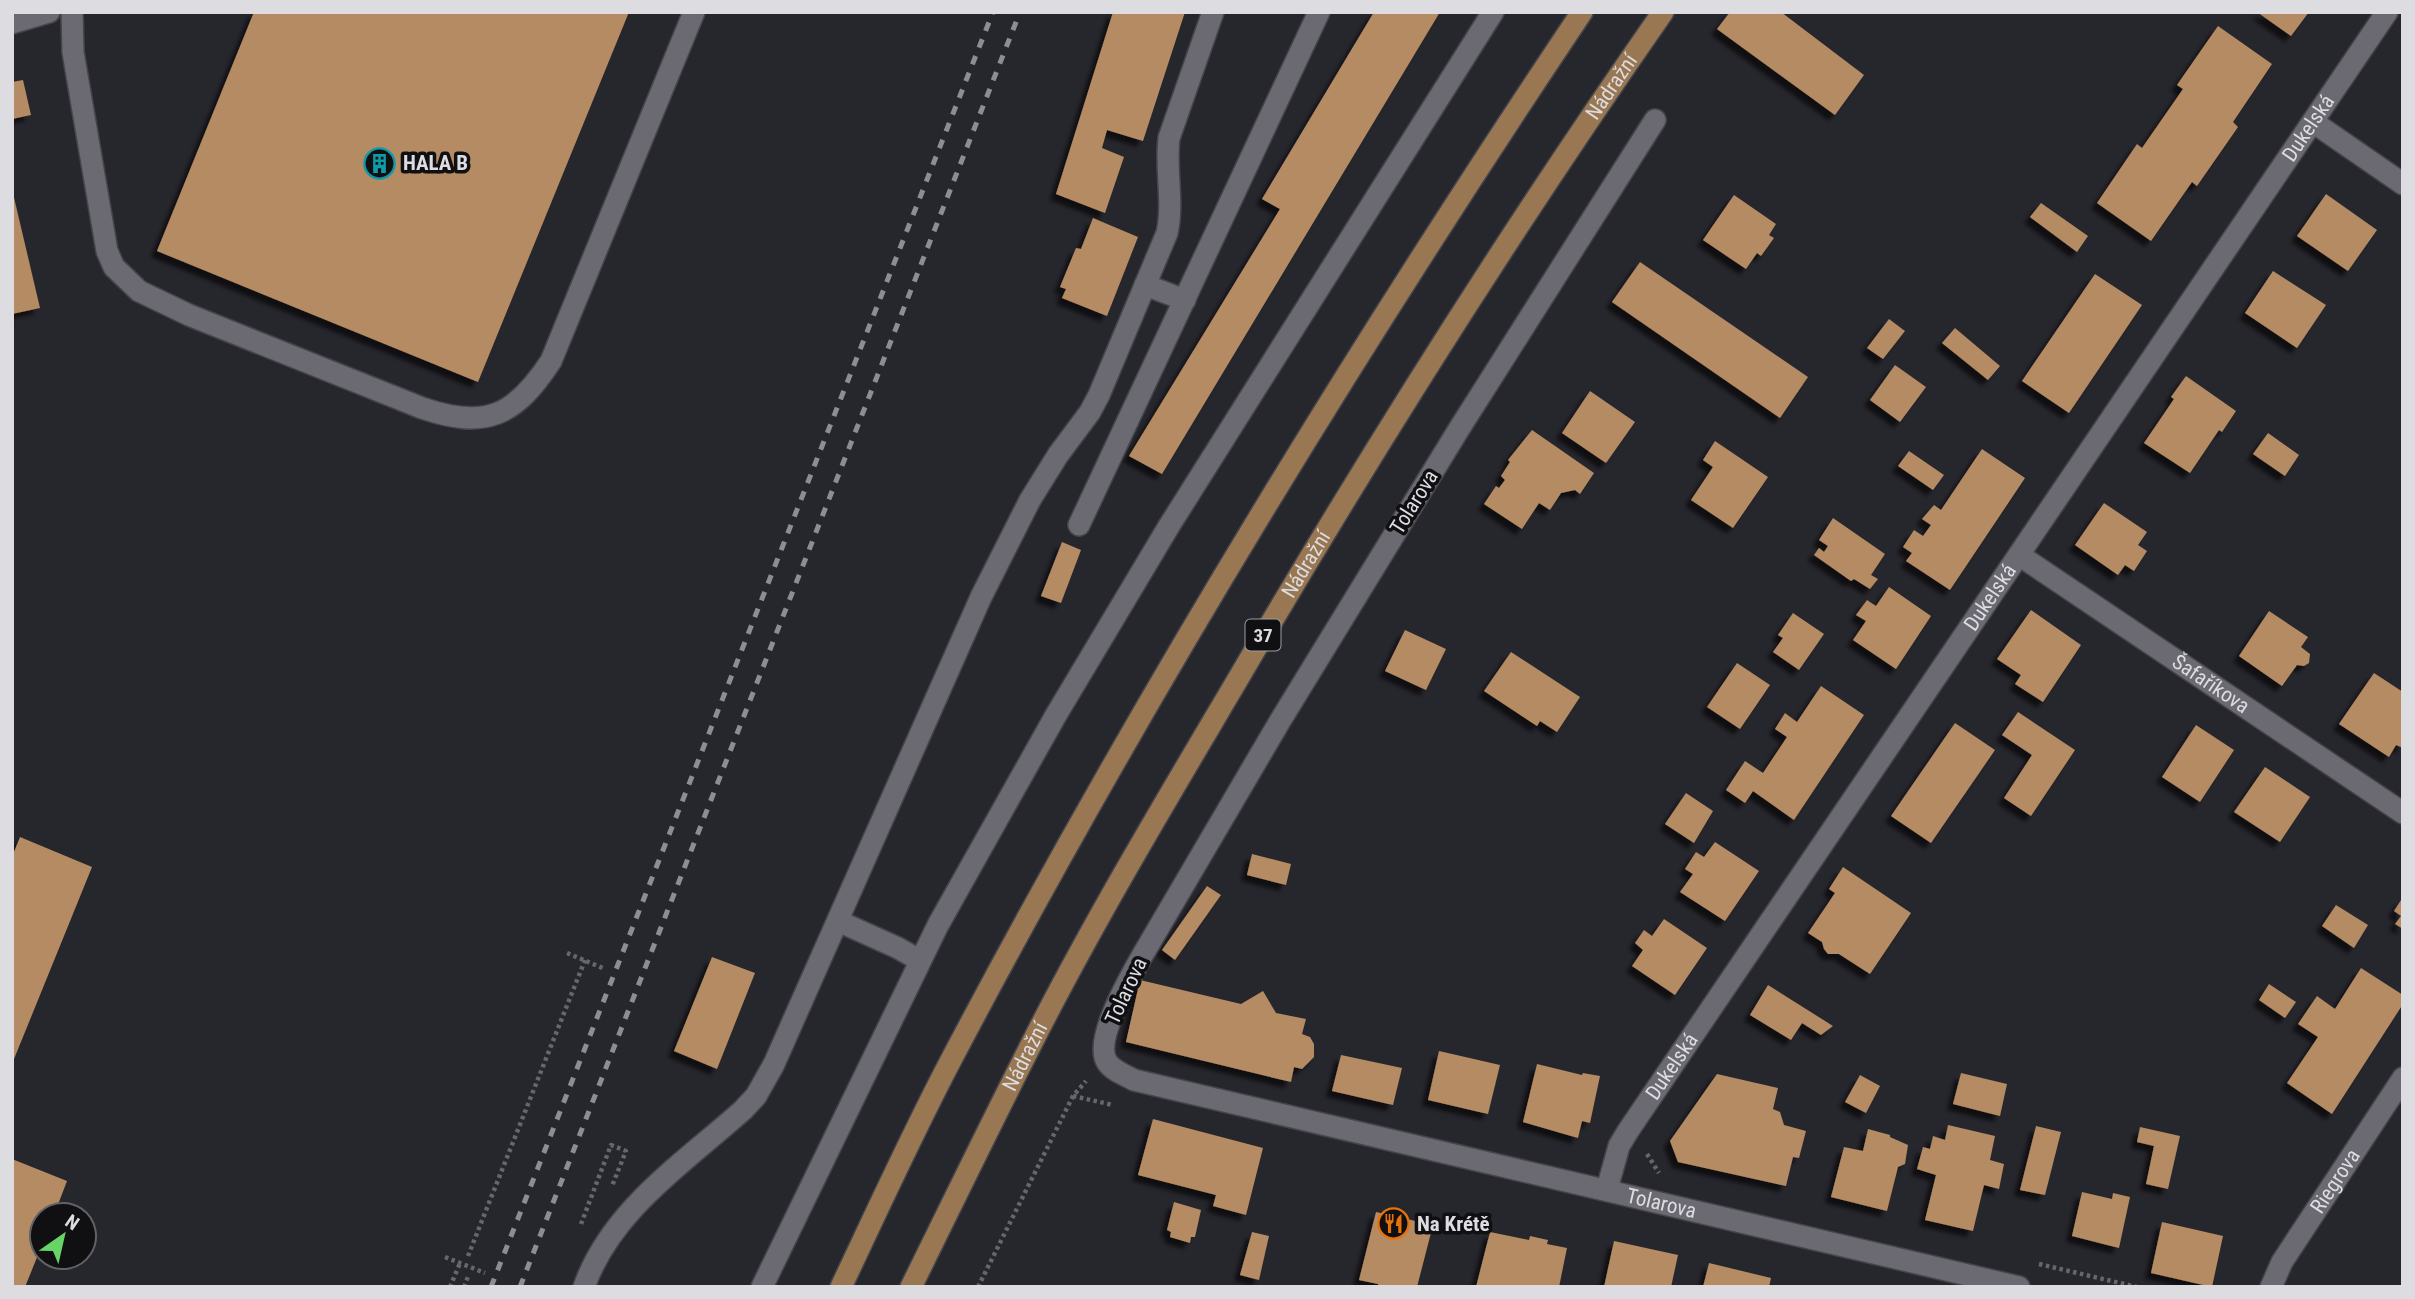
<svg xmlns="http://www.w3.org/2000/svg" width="2415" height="1299" viewBox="0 0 2415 1299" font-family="'Roboto Condensed',sans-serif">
	<defs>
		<filter id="shadow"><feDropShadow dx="-6" dy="6" stdDeviation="2" flood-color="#0009"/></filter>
	</defs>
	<rect width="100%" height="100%" fill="#26262d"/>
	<!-- building -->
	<g fill="#b58b64" filter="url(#shadow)">
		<polygon points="254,12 629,12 478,382 157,251"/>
		<polygon points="1113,12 1185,12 1143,141 1107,130 1102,148 1124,157 1105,213 1056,194"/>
		<polygon points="1374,12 1440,12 1162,474 1129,456 1280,209 1262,199"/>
		<polygon points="1730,12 1781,12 1864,75 1835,115 1717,29"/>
		<polygon points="2257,12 2309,12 2291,36"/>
		<polygon points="2218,26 2272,64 2233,122 2238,127 2197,186 2192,182 2151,241 2097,203 2137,144 2142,148 2183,89 2177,85"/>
		<polygon points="23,80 31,115 12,119 12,82"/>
		<polygon points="12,189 40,308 12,314"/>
		<polygon points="2326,194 2377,230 2348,271 2297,236"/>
		<polygon points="1734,195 1776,224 1769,235 1774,238 1761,256 1757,253 1746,269 1703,240"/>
		<polygon points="2041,203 2088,236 2077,252 2030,217"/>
		<polygon points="1093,218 1138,237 1107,316 1062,298 1066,289 1060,287 1076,248 1081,249"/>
		<polygon points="1640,262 1808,377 1780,418 1612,302"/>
		<polygon points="2273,271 2326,305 2297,348 2245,313"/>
		<polygon points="2095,274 2142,305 2069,413 2022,381"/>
		<polygon points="1889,319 1905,331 1883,359 1867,348"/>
		<polygon points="1955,328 2000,366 1988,380 1942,343"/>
		<polygon points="1895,365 1926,387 1900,422 1870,400"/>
		<polygon points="2186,376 2236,411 2222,432 2219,430 2190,473 2144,443 2174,399 2171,397"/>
		<polygon points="1590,391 1635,422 1606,463 1562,433"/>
		<polygon points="1532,430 1594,473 1580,494 1575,490 1561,493 1550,510 1539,503 1522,529 1484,504 1496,486 1499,488 1505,480 1501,476 1510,462 1508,460"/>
		<polygon points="2268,433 2299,455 2285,476 2253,454"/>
		<polygon points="1715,441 1768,477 1733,528 1691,500 1713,467 1703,460"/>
		<polygon points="1982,449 2025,478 1950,590 1906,561 1912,553 1903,547 1914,530 1923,536 1931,525 1922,519 1934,505 1941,510"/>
		<polygon points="1909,451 1944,475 1933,490 1898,466"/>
		<polygon points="2104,503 2147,532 2138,545 2147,551 2134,571 2125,565 2118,575 2075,545"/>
		<polygon points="1833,518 1885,554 1871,575 1878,579 1870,589 1854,579 1851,581 1814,555 1819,548 1824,552 1828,546 1819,540"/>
		<polygon points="1062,542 1081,550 1061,603 1041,596"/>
		<polygon points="1889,587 1931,616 1896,669 1853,640 1866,621 1856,615 1867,600 1876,606"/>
		<polygon points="2031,610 2081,645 2043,702 2015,684 2021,675 1997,659"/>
		<polygon points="2269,611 2308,637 2301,647 2310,654 2309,663 2304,666 2297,665 2282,686 2239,656"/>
		<polygon points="1793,613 1824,634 1799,670 1773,652 1783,638 1778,635"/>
		<polygon points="1405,630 1446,649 1426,690 1385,671"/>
		<polygon points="1511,652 1580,697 1557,732 1540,721 1537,726 1484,691"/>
		<polygon points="1737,663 1770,685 1740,729 1707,707"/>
		<polygon points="2374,673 2403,692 2403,748 2396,745 2389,757 2339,724"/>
		<polygon points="1821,686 1864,715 1794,820 1753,791 1745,803 1726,790 1745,761 1763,773 1787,737 1775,729 1785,713 1797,722"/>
		<polygon points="2018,712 2075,750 2031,816 2004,798 2032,755 2002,735"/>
		<polygon points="1955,723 1995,750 1931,843 1891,816"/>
		<polygon points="2196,725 2234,750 2200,802 2162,777"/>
		<polygon points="2265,767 2310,797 2280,842 2234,812"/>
		<polygon points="1686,793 1713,811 1694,843 1665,824"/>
		<polygon points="20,837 92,867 12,1064 12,857"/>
		<polygon points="1715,842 1759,871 1725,921 1680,892 1693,874 1685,869 1696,852 1704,857"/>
		<polygon points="1252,854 1291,864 1286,885 1247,875"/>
		<polygon points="1843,867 1911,913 1870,974 1839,954 1828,954 1824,949 1822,942 1808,933 1835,893 1829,889"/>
		<polygon points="1207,886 1221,895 1175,960 1162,950"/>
		<polygon points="2403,897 2403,929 2395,924 2401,916 2394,911"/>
		<polygon points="2336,905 2368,925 2354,948 2322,926"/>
		<polygon points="1664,919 1707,948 1675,995 1632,966 1643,950 1635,943 1644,930 1652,936"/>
		<polygon points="712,957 755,973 717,1069 674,1051"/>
		<polygon points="2361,968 2403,995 2403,1004 2332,1114 2287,1083 2318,1037 2298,1024 2317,996 2335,1009"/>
		<polygon points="1140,980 1241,1004 1263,991 1276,1013 1306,1019 1302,1034 1310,1037 1314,1044 1314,1057 1302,1069 1294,1067 1291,1082 1126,1042"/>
		<polygon points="2269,984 2296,1002 2285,1018 2259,1000"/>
		<polygon points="1768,985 1833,1026 1821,1035 1802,1023 1791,1040 1750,1015"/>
		<polygon points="1439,1051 1500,1065 1488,1114 1428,1100"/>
		<polygon points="1341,1055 1402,1068 1393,1105 1332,1091"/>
		<polygon points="1537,1064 1582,1075 1583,1073 1600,1076 1590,1123 1582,1121 1578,1138 1523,1122"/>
		<polygon points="1961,1073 2007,1084 2000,1116 1953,1104"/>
		<polygon points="1717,1074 1778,1088 1773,1109 1780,1112 1784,1125 1806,1131 1799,1158 1793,1157 1786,1186 1678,1162 1670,1141"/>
		<polygon points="1860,1075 1880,1086 1866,1113 1845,1102"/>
		<polygon points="1153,1119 1263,1148 1246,1215 1213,1206 1216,1195 1138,1175"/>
		<polygon points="1948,1125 1995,1136 1990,1160 2004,1164 1999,1189 1984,1185 1973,1231 1925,1220 1936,1175 1917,1169 1923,1147 1930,1149 1933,1136 1945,1140"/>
		<polygon points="2036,1126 2061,1132 2045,1195 2020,1190"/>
		<polygon points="2140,1127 2180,1136 2168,1189 2146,1184 2154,1146 2137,1142"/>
		<polygon points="1868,1129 1890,1135 1890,1137 1908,1145 1905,1164 1898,1167 1887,1211 1831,1197 1844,1147 1863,1151"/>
		<polygon points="12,1159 67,1181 54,1215 42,1215 42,1245 25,1287 12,1287"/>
		<polygon points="2082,1192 2112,1199 2113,1193 2130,1197 2119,1248 2072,1236"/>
		<polygon points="1174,1202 1201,1210 1195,1237 1191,1237 1190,1243 1170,1237 1171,1232 1167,1230"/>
		<polygon points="1376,1212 1433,1225 1417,1287 1378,1287 1378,1284 1359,1280"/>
		<polygon points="2162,1222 2223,1236 2212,1287 2151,1273"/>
		<polygon points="1252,1232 1269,1236 1259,1280 1240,1275"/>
		<polygon points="1490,1232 1529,1240 1530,1236 1548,1240 1547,1244 1567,1248 1559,1287 1476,1287"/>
		<polygon points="1614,1241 1678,1255 1671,1287 1604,1287"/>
		<polygon points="1709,1263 1771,1278 1769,1287 1703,1287"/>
	</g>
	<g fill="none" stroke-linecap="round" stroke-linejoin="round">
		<defs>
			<g id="minor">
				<path d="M72,12L73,52L107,251L114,267L139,291L189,315L422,408C486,430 515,416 551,361L694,12"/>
				<polyline points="12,23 49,12"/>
				<path id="s1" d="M1655,120L1459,429L1280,721L1142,956C1131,976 1093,1040 1107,1062C1113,1071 1125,1075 1134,1080L2019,1287"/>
				<polyline points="2313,122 2403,184"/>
				<polyline points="1145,285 1185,300"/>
				<polyline points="1079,525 1319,12"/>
				<path id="s2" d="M2019,555L2403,813"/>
				<polyline points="838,921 898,948 919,960"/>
				<path id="s3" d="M1607,1189L1619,1146L1628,1131L2387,12"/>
				<path d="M584,1287C611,1210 685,1162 743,1110L756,1096L774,1064L981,597L1030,500L1058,455L1090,412L1099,395L1167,233C1174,202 1165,170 1169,138L1213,12"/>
				<polyline points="762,1287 938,925 1056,715 1169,526 1493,12"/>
				<path id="s4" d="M2271,1287L2282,1262L2403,1078"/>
			</g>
			<g id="major">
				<path d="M841,1287C877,1211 912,1134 951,1060C1141,699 1355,351 1582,12"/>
				<path id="s5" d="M911,1287C953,1202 994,1117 1037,1033C1098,914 1167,799 1235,684C1369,455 1511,230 1663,12"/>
			</g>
		</defs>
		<!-- minor casing -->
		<use href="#minor" stroke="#44444a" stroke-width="24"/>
		<!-- major casing -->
		<use href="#major" stroke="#44444a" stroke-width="24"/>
		<!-- path -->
		<g stroke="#66666d" stroke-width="4.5" stroke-dasharray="3.5 3.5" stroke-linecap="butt">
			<polyline points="567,953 605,969"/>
			<polyline points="1073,1096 1113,1105"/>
			<polyline points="1647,1154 1659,1173"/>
			<polyline points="581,1224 611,1145 626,1151 612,1186"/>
			<polyline points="468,1256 585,960"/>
			<polyline points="445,1257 485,1273"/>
			<polyline points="2039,1264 2137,1287"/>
			<polyline points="450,1287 460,1263"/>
			<polyline points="464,1287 469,1274"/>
			<polyline points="978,1287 1073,1096 1086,1081"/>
		</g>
		<!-- minor -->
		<use href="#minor" stroke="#6b6a72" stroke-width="21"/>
		<!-- major -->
		<use href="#major" stroke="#997752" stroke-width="21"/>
		<!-- rail -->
		<g stroke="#8d8d93" stroke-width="5" stroke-dasharray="9 9" stroke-linecap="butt">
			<polyline points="491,1287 993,12"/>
			<polyline points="520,1287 1020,12"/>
		</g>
	</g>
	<!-- icons -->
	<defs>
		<symbol id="building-ring" viewBox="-11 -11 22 22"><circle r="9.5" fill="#100f12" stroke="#0f9aa8" stroke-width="1.5"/><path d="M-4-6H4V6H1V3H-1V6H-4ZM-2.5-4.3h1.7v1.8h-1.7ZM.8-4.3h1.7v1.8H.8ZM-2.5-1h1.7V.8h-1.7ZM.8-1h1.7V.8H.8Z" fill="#0f9aa8"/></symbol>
		<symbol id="restaurant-ring" viewBox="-11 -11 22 22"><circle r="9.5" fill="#100f12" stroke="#e8710a" stroke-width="1.5"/><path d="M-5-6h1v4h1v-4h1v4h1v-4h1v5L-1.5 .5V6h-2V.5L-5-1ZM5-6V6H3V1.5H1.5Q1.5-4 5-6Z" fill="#e8710a"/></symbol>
	</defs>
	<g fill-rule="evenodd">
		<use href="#building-ring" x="362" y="146" width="35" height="35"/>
		<use href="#restaurant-ring" x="1376" y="1206" width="35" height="35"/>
	</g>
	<g text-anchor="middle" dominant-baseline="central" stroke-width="7" stroke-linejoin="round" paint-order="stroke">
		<!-- shield labels -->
		<rect fill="#100f12" stroke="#9f9ea3" stroke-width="2" x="1245.5" y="619.5" width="35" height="31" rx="5"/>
		<g font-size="19" font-weight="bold" fill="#dcdce1">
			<text x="1263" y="635">37</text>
		</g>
		<!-- street labels -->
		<g font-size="21" fill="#dcdce1" stroke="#100f12">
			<text stroke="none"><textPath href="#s5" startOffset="1391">Nádražní</textPath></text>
			<text stroke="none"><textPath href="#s3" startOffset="1274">Dukelská</textPath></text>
			<text transform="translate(1414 502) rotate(-58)">Tolarova</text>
			<text stroke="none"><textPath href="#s5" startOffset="824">Nádražní</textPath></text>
			<text stroke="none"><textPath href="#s3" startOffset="707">Dukelská</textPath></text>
			<text stroke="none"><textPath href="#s2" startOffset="231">Šafaříkova</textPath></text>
			<text transform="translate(1126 991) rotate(-65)">Tolarova</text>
			<text stroke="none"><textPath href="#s5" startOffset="257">Nádražní</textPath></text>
			<text stroke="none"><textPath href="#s3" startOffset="140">Dukelská</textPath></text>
			<text stroke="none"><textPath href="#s4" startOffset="124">Riegrova</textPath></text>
			<text stroke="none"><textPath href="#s1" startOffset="1670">Tolarova</textPath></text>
		</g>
		<!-- poi labels -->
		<g font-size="21" font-weight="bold" fill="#dcdce1" stroke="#100f12" text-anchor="start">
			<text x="403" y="163">HALA B</text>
			<text x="1417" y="1224">Na Krétě</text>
		</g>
	</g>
	<!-- border -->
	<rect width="2415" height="1299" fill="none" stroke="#dcdce1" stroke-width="28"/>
	<!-- north arrow -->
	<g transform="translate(63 1236) rotate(34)"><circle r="33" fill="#100f12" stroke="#626165" stroke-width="2"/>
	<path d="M0-5L12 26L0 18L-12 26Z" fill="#67d466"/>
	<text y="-10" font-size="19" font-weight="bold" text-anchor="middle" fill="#dcdce1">N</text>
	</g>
</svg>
